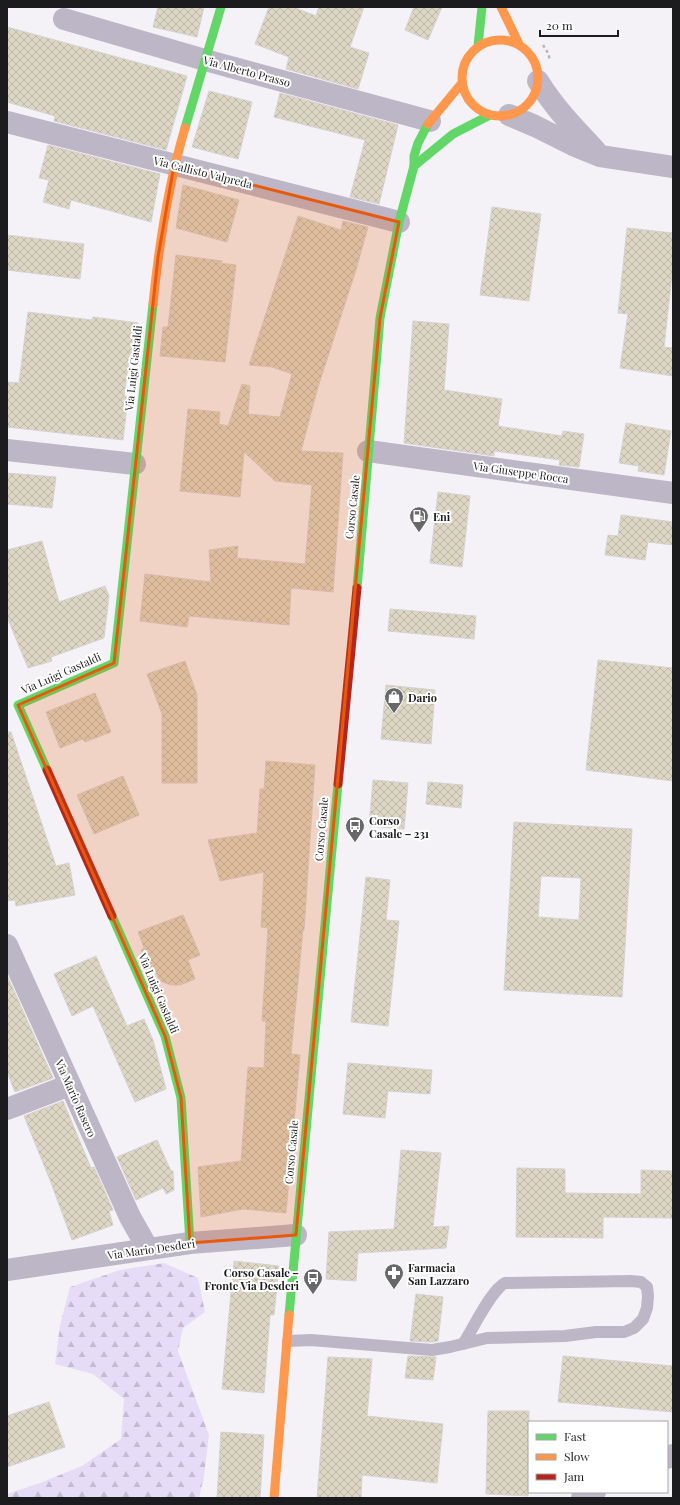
<svg xmlns="http://www.w3.org/2000/svg" width="680" height="1505" viewBox="0 0 680 1505" font-family="'Playfair Display',serif">
	<defs>
		<pattern id="forest-firs" width="22" height="20" patternUnits="userSpaceOnUse"><rect width="22" height="20" fill="#e6dcf7"/><path d="M5 1l3.5 6h-7zM16 11l3.5 6h-7z" fill="#c5bcd3"/></pattern>
		<pattern id="building-cross-hatch" width="8" height="8" patternUnits="userSpaceOnUse"><rect width="8" height="8" fill="#ddd6c4"/><path d="M0 0l8 8M0 8l8-8" fill="none" stroke="#bdb7a8"/></pattern>
	</defs>
	<rect width="100%" height="100%" fill="#f4f2f6"/>
	<!-- forest -->
	<polygon fill="url(#forest-firs)" points="164,1263 198,1278 205,1312 183,1328 178,1351 209,1435 204,1476 199,1498 7,1498 7,1494 40,1483 82,1466 121,1439 124,1399 93,1374 55,1364 60,1325 70,1287 120,1270"/>
	<!-- building -->
	<g fill="url(#building-cross-hatch)" stroke="#d4d2d3" fill-rule="evenodd">
		<polygon points="158,7 204,7 197,37 153,27"/>
		<polygon points="269,7 293,7 316,16 319,7 364,7 350,47 369,53 358,89 286,69 289,57 255,44"/>
		<polygon points="414,7 442,7 428,40 405,30"/>
		<polygon points="7,27 187,76 166,150 54,121 55,116 7,102"/>
		<polygon points="209,91 252,102 238,159 192,147"/>
		<polygon points="280,93 398,125 379,204 350,197 365,140 274,117"/>
		<polygon points="48,145 160,174 151,222 71,200 69,209 43,202 49,180 39,178"/>
		<polygon points="183,185 239,200 227,242 176,228"/>
		<polygon points="492,207 541,214 529,301 480,295"/>
		<polygon points="298,216 341,230 343,221 368,227 356,270 318,387 301,451 343,453 333,592 291,588 289,625 189,616 187,627 140,621 145,574 211,582 209,550 238,546 237,558 305,564 312,485 275,481 244,452 240,497 180,491 188,409 220,412 219,424 228,426 242,384 250,386 248,414 280,417 292,374 272,367 249,365"/>
		<polygon points="627,228 673,233 673,266 664,347 673,348 673,376 620,368 628,314 618,313"/>
		<polygon points="7,235 84,244 80,279 7,270"/>
		<polygon points="176,255 222,261 221,263 236,265 225,362 160,356 163,327 168,327"/>
		<polygon points="28,312 92,320 93,317 138,323 135,353 130,353 124,396 128,397 123,440 7,427 7,382 19,383"/>
		<polygon points="413,321 449,324 444,390 502,399 498,426 562,436 563,431 584,434 579,467 559,465 560,460 494,451 494,456 404,443"/>
		<polygon points="626,423 671,431 664,475 638,471 639,466 619,463"/>
		<polygon points="7,473 56,477 52,508 7,504"/>
		<polygon points="438,492 470,496 462,567 430,563"/>
		<polygon points="621,515 673,522 673,545 648,542 645,560 605,555 608,535 618,536"/>
		<polygon points="42,541 59,602 105,586 109,596 104,638 51,657 52,661 28,668 7,617 7,550"/>
		<polygon points="390,609 476,616 474,639 388,631"/>
		<polygon points="598,660 673,668 673,781 586,770"/>
		<polygon points="185,661 197,695 197,783 162,783 162,714 147,674"/>
		<polygon points="386,685 435,690 431,744 381,739"/>
		<polygon points="95,693 111,732 85,742 83,739 60,748 46,712"/>
		<polygon points="7,732 11,732 56,866 69,863 75,895 16,906 15,900 7,901"/>
		<polygon points="266,761 315,765 304,930 303,930 291,1054 300,1055 286,1213 243,1209 201,1217 198,1167 241,1161 248,1067 264,1068 266,1021 262,1021 268,928 261,927 264,872 220,881 208,840 257,833 260,789 264,789"/>
		<polygon points="123,776 139,815 94,834 77,795"/>
		<polygon points="373,780 408,783 404,829 369,826"/>
		<polygon points="428,782 463,785 461,808 426,804"/>
		<path d="M514,822L632,829L622,997L504,990ZM541,876L581,878L579,920L538,917Z"/>
		<polygon points="366,877 390,880 386,920 399,921 388,1026 351,1022"/>
		<polygon points="183,915 200,955 188,960 195,979 180,985 171,985 160,981 154,968 150,970 141,950 144,948 138,932"/>
		<polygon points="96,956 127,1026 144,1019 153,1040 166,1089 135,1102 93,1006 72,1016 54,974"/>
		<polygon points="7,975 53,1078 15,1092 7,1072"/>
		<polygon points="348,1063 432,1070 430,1094 388,1091 385,1118 343,1114"/>
		<polygon points="63,1101 91,1168 94,1167 113,1210 109,1211 113,1225 72,1240 50,1180 24,1116"/>
		<polygon points="157,1140 171,1171 173,1171 174,1190 166,1194 163,1188 136,1200 117,1157"/>
		<polygon points="401,1150 441,1153 433,1227 449,1226 446,1248 358,1253 356,1281 326,1279 329,1232 394,1229"/>
		<polygon points="517,1168 565,1169 565,1193 641,1194 641,1170 673,1171 673,1218 603,1217 603,1238 516,1237"/>
		<polygon points="234,1261 279,1266 274,1315 270,1315 264,1393 222,1389"/>
		<polygon points="416,1294 443,1297 438,1341 432,1342 410,1341"/>
		<polygon points="408,1356 436,1357 433,1380 405,1378"/>
		<polygon points="563,1356 673,1366 673,1412 558,1402"/>
		<polygon points="328,1357 372,1359 367,1416 443,1424 437,1483 362,1475 361,1498 317,1498"/>
		<polygon points="49,1402 65,1447 7,1467 7,1416"/>
		<polygon points="488,1411 529,1411 528,1496 486,1494"/>
		<polygon points="221,1432 264,1435 260,1498 217,1498"/>
	</g>
	<g fill="none" stroke-linecap="round" stroke-linejoin="round">
		<!-- path -->
		<polyline stroke="#b8b4be" stroke-width="2.5" stroke-dasharray="3 3" stroke-linecap="butt" points="543,45 548,53 550,60"/>
		<!-- lane -->
		<path stroke="#bdb6c7" stroke-width="12" d="M288,1341L311,1340L432,1350L450,1347L487,1338L565,1336L596,1332H624L634,1328L643,1319L647,1308L648,1296L647,1287L641,1282L631,1281L505,1283C491,1290 473,1329 463,1344"/>
		<!-- street -->
		<g stroke="#bdb6c7" stroke-width="22">
			<polyline points="64,19 205,60 430,121"/>
			<path d="M538,81C554,107 574,128 595,150"/>
			<polyline points="509,115 535,126 573,145 600,156 673,167"/>
			<polyline points="7,122 399,222"/>
			<polyline points="7,450 135,464"/>
			<polyline points="368,451 673,493"/>
			<polyline points="7,945 130,1217 148,1249"/>
			<polyline points="7,1109 70,1085"/>
			<polyline points="7,1270 190,1243 296,1235"/>
			<polyline points="667,1458 673,1455"/>
			<polyline points="582,1498 595,1492"/>
		</g>
		<!-- fast -->
		<g stroke="#63d668" stroke-width="9">
			<polyline points="478,46 482,7"/>
			<polyline points="185,128 221,7"/>
			<polyline points="414,166 453,134 490,115"/>
			<polyline points="357,588 380,318 399,222 414,166 414,156 418,143 428,124"/>
			<polyline points="47,770 18,705 114,663 153,304"/>
			<polyline points="112,916 165,1036 181,1098 190,1243"/>
			<polyline points="289,1315 338,784"/>
		</g>
		<!-- slow -->
		<g stroke="#ff974d" stroke-width="9">
			<polyline points="501,7 519,44"/>
			<circle cx="500" cy="78" r="38"/>
			<polyline points="428,124 461,84"/>
			<path d="M153,304C159,244 168,185 185,128"/>
			<polyline points="274,1498 289,1315"/>
		</g>
		<!-- jam -->
		<g stroke="#b3261e" stroke-width="9">
			<polyline points="47,770 112,916"/>
			<polyline points="338,784 357,588"/>
		</g>
	</g>
	<!-- marked area -->
	<path fill="#e8590c" fill-opacity="0.2" stroke="#e8590c" stroke-width="3" stroke-linejoin="round" d="M174,165L399,222L380,318L296,1235L190,1243L181,1098L165,1036L18,705L114,663L158,257Z"/>
	<!-- icons -->
	<defs>
		<symbol id="fuel-pin" viewBox="-11 -11 22 30"><path d="M0 17L-7.5 6A9.5 9.5 0 1 1 7.5 6Z" fill="#68676a" stroke="#fff"/><path d="M-5.5-6h7V0h2V4h1.3V-2.5L3-4.5l.8-.8L6-3V5H2.5V1h-1V6h-7ZM-4.2-4.7v3.2H.2V-4.7Z" fill="#fff"/></symbol>
		<symbol id="shop-pin" viewBox="-11 -11 22 30"><path d="M0 17L-7.5 6A9.5 9.5 0 1 1 7.5 6Z" fill="#68676a" stroke="#fff"/><path d="M-5-2.5h2.3a2.7 3.5 0 0 1 5.4 0H5L5.5 6h-11ZM-1.5-2.5h3a1.5 2.3 0 0 0-3 0Z" fill="#fff"/></symbol>
		<symbol id="bus-pin" viewBox="-11 -11 22 30"><path d="M0 17L-7.5 6A9.5 9.5 0 1 1 7.5 6Z" fill="#68676a" stroke="#fff"/><path d="M-5-6H5V4H4V6H2V4H-2V6H-4V4H-5ZM-3.5-4V0h7V-4ZM-3.5 1.2v1.5H-2V1.2ZM2 1.2v1.5H3.5V1.2Z" fill="#fff"/></symbol>
		<symbol id="pharmacy-pin" viewBox="-11 -11 22 30"><path d="M0 17L-7.5 6A9.5 9.5 0 1 1 7.5 6Z" fill="#68676a" stroke="#fff"/><path d="M-2-6h4v4h4v4h-4v4h-4v-4h-4v-4h4Z" fill="#fff"/></symbol>
	</defs>
	<g fill-rule="evenodd">
		<use href="#fuel-pin" x="408" y="505" width="22" height="30"/>
		<use href="#shop-pin" x="383" y="686" width="22" height="30"/>
		<use href="#bus-pin" x="344" y="815" width="22" height="30"/>
		<use href="#pharmacy-pin" x="383" y="1262" width="22" height="30"/>
		<use href="#bus-pin" x="302" y="1267" width="22" height="30"/>
	</g>
	<g text-anchor="middle" dominant-baseline="central" stroke-width="4" stroke-linejoin="round" paint-order="stroke">
		<!-- street labels -->
		<g font-size="11" fill="#1c1c1e" stroke="#fff">
			<text transform="translate(247 71) rotate(15)">Via Alberto Prasso</text>
			<text transform="translate(203 172) rotate(14)">Via Callisto Valpreda</text>
			<text transform="translate(133 368) rotate(-84)">Via Luigi Gastaldi</text>
			<text transform="translate(521 472) rotate(8)">Via Giuseppe Rocca</text>
			<text transform="translate(352 507) rotate(-84)">Corso Casale</text>
			<text transform="translate(61 673) rotate(-24)">Via Luigi Gastaldi</text>
			<text transform="translate(321 829) rotate(-85)">Corso Casale</text>
			<text transform="translate(159 993) rotate(67)">Via Luigi Gastaldi</text>
			<text transform="translate(76 1098) rotate(66)">Via Mario Rasero</text>
			<text transform="translate(291 1152) rotate(-85)">Corso Casale</text>
			<text transform="translate(151 1249) rotate(-8)">Via Mario Desderi</text>
		</g>
		<!-- poi labels -->
		<g font-size="11" font-weight="bold" fill="#1c1c1e" stroke="#fff" text-anchor="start">
			<text x="433" y="516">Eni</text>
			<text x="408" y="697">Dario</text>
			<text x="369" y="820">Corso<tspan x="369" dy="13">Casale – 231</tspan></text>
			<text x="408" y="1267">Farmacia<tspan x="408" dy="13">San Lazzaro</tspan></text>
			<text x="299" y="1272" text-anchor="end">Corso Casale –<tspan x="299" dy="13">Fronte Via Desderi</tspan></text>
		</g>
	</g>
	<!-- border -->
	<rect width="680" height="1505" fill="none" stroke="#1c1c1e" stroke-width="16"/>
	<!-- legend -->
	<rect x="528" y="1421" width="140" height="72" fill="#ffffff" stroke="#a4a4a5"/>
	<rect x="536" y="1434" width="20" height="6" fill="#63d668" stroke="#a4a4a5"/>
	<text x="564" y="1441" font-size="12" fill="#1c1c1e">Fast</text>
	<rect x="536" y="1454" width="20" height="6" fill="#ff974d" stroke="#a4a4a5"/>
	<text x="564" y="1461" font-size="12" fill="#1c1c1e">Slow</text>
	<rect x="536" y="1474" width="20" height="6" fill="#b3261e" stroke="#a4a4a5"/>
	<text x="564" y="1481" font-size="12" fill="#1c1c1e">Jam</text>
	<!-- scale -->
	<path d="M540 30v6h78v-6" fill="none" stroke="#1c1c1e" stroke-width="2"/>
	<text x="546" y="30" font-size="12" fill="#1c1c1e" stroke="#ffffff" stroke-width="3" paint-order="stroke">20 m</text>
</svg>
